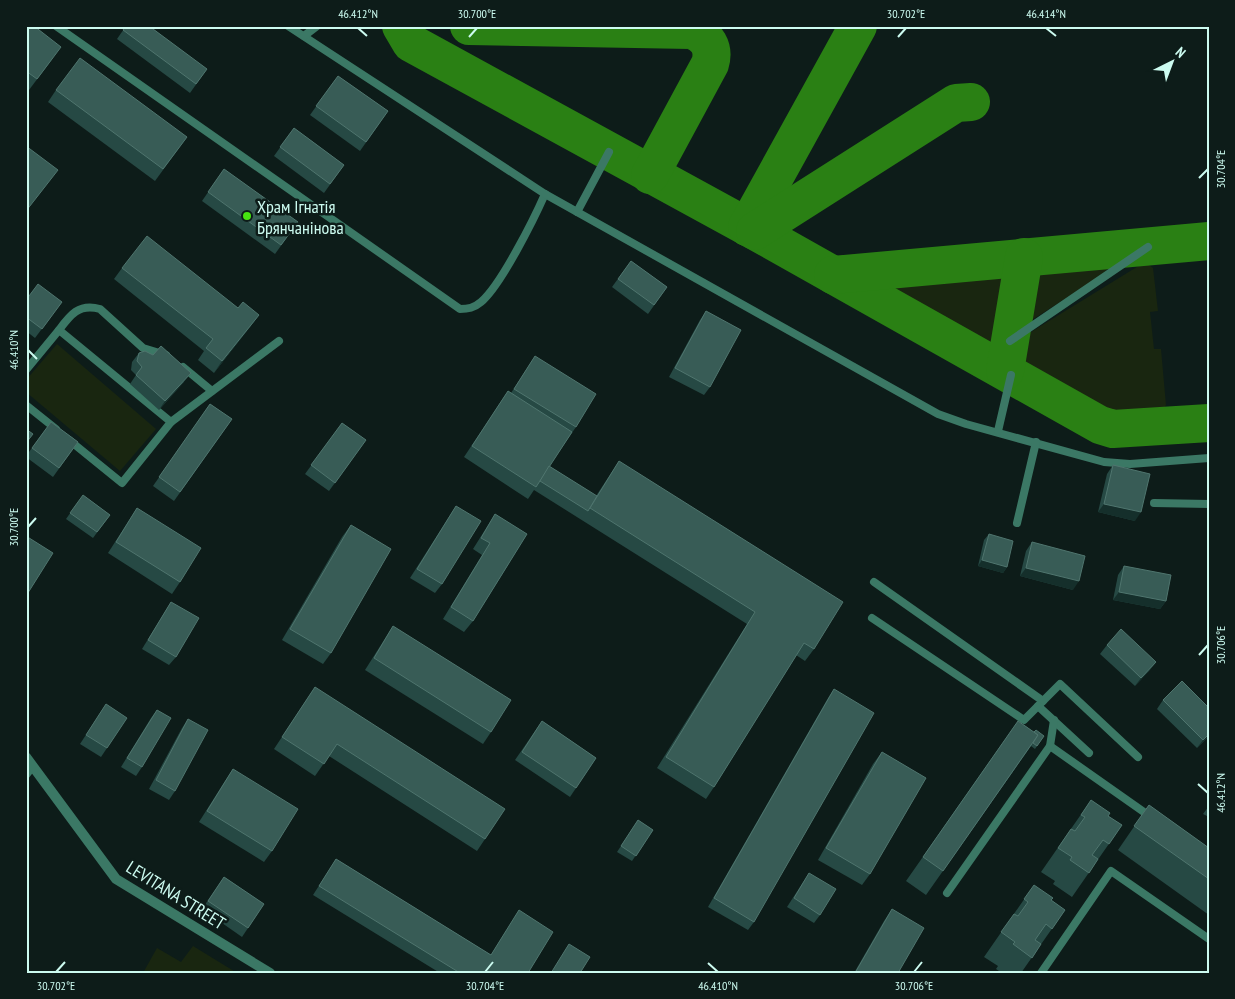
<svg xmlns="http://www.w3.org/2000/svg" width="1235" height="999" viewBox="0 0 1235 999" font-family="'PT Sans Narrow',sans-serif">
	<rect width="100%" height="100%" fill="#0d1c19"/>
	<!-- green -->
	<g fill="#192610">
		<polygon points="1145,262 1153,268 1158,311 1150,312 1154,349 1161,349 1166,405 1160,414 1117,417 1102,413 1019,366 1024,339 1031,332"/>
		<polygon points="1110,263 1106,271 1096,279 1024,325 1033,271"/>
		<polygon points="1011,273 998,345 993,348 983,347 881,288 882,284"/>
		<polygon points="57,344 156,429 120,471 26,392 26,380"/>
		<polygon points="193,946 237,973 143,973 157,948 181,962"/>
	</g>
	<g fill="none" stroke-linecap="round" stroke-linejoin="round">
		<!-- taxiway -->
		<g stroke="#2a8014" stroke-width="38">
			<polyline points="401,26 411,43 755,231 1100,425 1113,429 1209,423"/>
			<path d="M469,26L691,30C707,35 715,48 710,64L650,175"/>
			<polyline points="747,227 858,26"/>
			<polyline points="755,231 956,103 971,102"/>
			<polyline points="833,275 1209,241"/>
			<polyline points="1005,371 1024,257"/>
		</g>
		<!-- service -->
		<g stroke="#3b7865" stroke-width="8">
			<path d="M56,26L460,309C468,309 474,308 481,302C501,285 534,219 545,194"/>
			<polyline points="288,26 545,194 938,414 966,424 1104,462 1130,464 1209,458"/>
			<polyline points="304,36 317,26"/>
			<polyline points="577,212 609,152"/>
			<path d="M59,330C70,315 79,303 100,309L143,348L166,355"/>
			<polyline points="1010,341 1148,247"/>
			<polyline points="183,367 212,391"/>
			<polyline points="26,370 59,330 171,422 122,483 69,440"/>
			<polyline points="26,405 56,429"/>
			<polyline points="171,422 279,341"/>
			<polyline points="998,431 1011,375"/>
			<polyline points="1154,503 1209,504"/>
			<polyline points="1017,523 1036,442"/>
			<polyline points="874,582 1043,701"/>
			<polyline points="872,618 1024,720 1060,684 1138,757"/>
			<polyline points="1038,706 1089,753"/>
			<polyline points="1050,746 1054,720"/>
			<polyline points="26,775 33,766"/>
			<polyline points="947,893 1050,746 1151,817"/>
			<polyline points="1041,973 1111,871 1209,939"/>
		</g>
		<!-- minor -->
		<polyline stroke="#3b7865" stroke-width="10" points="26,757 116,879 270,973"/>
	</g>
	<!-- wall -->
	<g fill="#264944">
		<polygon points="26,26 53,58 29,90 26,88"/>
		<polygon points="126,26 207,69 190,93 117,39"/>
		<polygon points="338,76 388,111 360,151 310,115"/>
		<polygon points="56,90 187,137 155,181 48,102"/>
		<polygon points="294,128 344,165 324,193 274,156"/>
		<polygon points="224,169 298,222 275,254 202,201"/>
		<polygon points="631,261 667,287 648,314 612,287"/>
		<polygon points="122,268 238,308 259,315 250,327 214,373 198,360 204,351 114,279"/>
		<polygon points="26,300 62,302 35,338 26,331"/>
		<polygon points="706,311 710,387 704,395 669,377 700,320"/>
		<polygon points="139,353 153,355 184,382 159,410 130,384 136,375 131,370 132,362"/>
		<polygon points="535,356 576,427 549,466 596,496 619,461 814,649 805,661 796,655 714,787 706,799 657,768 747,624 534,490 528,499 464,457 508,391 511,393"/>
		<polygon points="210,404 232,419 174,501 153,486"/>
		<polygon points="51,422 78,442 53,477 26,457 26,456"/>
		<polygon points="342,423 366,440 329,491 305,474"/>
		<polygon points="1113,465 1135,521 1098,512 1107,474"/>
		<polygon points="83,495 110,515 93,538 66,519"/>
		<polygon points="456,506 442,584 435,593 410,578"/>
		<polygon points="137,508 180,582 172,594 108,553"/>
		<polygon points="495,514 527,534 473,621 464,632 443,619 482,555 473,549"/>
		<polygon points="351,525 331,653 323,664 282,640 342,537"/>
		<polygon points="989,534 1007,567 1003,573 978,566 984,540"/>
		<polygon points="1032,542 1073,590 1020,576 1026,551"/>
		<polygon points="1124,566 1166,601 1160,609 1113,600 1118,575"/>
		<polygon points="171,602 176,657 169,665 142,649"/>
		<polygon points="393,626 491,732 483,744 365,670"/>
		<polygon points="1107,645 1156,662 1149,671 1135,686 1100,654"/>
		<polygon points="315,687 485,839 477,851 329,756 315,776 274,749"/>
		<polygon points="834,689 754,922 748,930 708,907 828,698"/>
		<polygon points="1163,700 1209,708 1209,736 1197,748 1157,709"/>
		<polygon points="106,704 107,748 101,757 80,744"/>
		<polygon points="157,710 142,767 136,776 121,767 151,718"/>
		<polygon points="188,719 175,791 169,800 149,789 182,728"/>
		<polygon points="542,721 596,758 570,797 515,760"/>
		<polygon points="1018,721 1034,732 1044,736 1035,749 1031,746 926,895 906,881"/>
		<polygon points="882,752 870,874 862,885 818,860 873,764"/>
		<polygon points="233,769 272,851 264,862 199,822 225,781"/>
		<polygon points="1091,800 1108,816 1122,825 1072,897 1053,884 1055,881 1041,872"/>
		<polygon points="1149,805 1209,848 1209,915 1118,850"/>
		<polygon points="1209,806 1209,817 1203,814"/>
		<polygon points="638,820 653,830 632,861 617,852"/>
		<polygon points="336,859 491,955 519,910 528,973 440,973 313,895"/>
		<polygon points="809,873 820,915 814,923 787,907"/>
		<polygon points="224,877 264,904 242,937 202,909"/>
		<polygon points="1034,885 1051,900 1065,910 1021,973 1002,973 996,969 998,966 984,957"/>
		<polygon points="892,909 898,973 854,973 884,921"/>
	</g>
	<!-- shaded-wall -->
	<g fill="#152f2b">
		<polygon points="259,315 250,327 214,373 222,361"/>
		<polygon points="191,373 184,382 159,410 165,401"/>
		<polygon points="1104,504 1141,512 1135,521 1098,512"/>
		<polygon points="982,560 1007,567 1003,573 978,566"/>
		<polygon points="1026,568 1079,581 1073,590 1020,576"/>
		<polygon points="1119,592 1166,601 1160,609 1113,600"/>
		<polygon points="1156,662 1149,671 1135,686 1141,678"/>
		<polygon points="1209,734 1209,736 1197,748 1203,740"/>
	</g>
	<!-- building -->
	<g fill="#385c56" stroke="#4f756e">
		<polygon points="26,26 34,26 61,47 37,79 26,71"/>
		<polygon points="126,26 149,26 207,69 196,84 123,30"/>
		<polygon points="80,58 187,137 163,169 56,90"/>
		<polygon points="338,76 388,111 366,142 316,106"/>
		<polygon points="294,128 344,165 330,184 280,147"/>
		<polygon points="26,146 58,170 26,211"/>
		<polygon points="224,169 298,222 281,245 208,192"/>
		<polygon points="147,236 238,308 243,302 259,315 222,361 206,348 213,339 122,268"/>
		<polygon points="631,261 667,287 654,305 618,279"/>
		<polygon points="38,284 62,302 42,329 26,317 26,300"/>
		<polygon points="706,311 741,330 710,387 675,368"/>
		<polygon points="161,346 191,373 165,401 136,375 142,367 137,361 139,353 145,351 153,355"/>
		<polygon points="535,356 596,394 576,427 514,389"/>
		<polygon points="508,391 572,432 536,487 472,446"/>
		<polygon points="210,404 232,419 180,492 159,477"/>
		<polygon points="51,422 78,442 59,468 32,448"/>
		<polygon points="342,423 366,440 335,483 311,465"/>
		<polygon points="26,429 33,434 26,443"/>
		<polygon points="619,461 843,602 814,649 804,643 714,787 666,757 755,612 590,508"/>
		<polygon points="1113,465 1150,474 1141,512 1104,504"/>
		<polygon points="549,466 597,496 588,511 540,481"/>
		<polygon points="83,495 110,515 97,532 70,513"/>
		<polygon points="456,506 481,521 442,584 417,569"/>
		<polygon points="137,508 201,548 180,582 116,542"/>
		<polygon points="495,514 527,534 473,621 451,607 490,543 481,538"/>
		<polygon points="351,525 391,549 331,653 290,629"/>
		<polygon points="989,534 1013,541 1007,567 982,560"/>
		<polygon points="26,536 53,553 26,596"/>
		<polygon points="1032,542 1085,556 1079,581 1026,568"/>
		<polygon points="1124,566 1171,575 1166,601 1119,592"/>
		<polygon points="171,602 199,618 176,657 148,640"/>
		<polygon points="393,626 511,700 491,732 374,658"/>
		<polygon points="1121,629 1156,662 1141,678 1107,645"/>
		<polygon points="1182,681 1209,708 1209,734 1203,740 1163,700"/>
		<polygon points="315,687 505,809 485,839 337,744 324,764 282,737"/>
		<polygon points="834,689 874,713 754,922 714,898"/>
		<polygon points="106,704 127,718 107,748 86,735"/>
		<polygon points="157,710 171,718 142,767 127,758"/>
		<polygon points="188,719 208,730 175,791 156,780"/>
		<polygon points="542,721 596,758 576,788 522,752"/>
		<polygon points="1018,721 1038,735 943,871 923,857"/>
		<polygon points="1036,730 1044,736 1037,746 1033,743 1038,735 1034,732"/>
		<polygon points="882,752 926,778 870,874 826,848"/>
		<polygon points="233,769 298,809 272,851 207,811"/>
		<polygon points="1091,800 1110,813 1108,816 1122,825 1109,844 1103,840 1092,855 1098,859 1089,873 1070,860 1072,857 1058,848 1071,829 1075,831 1085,817 1081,815"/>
		<polygon points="1149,805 1209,848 1209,879 1134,826"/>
		<polygon points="638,820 653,830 636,856 621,846"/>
		<polygon points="336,859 491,955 519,910 553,932 528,973 460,973 319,886"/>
		<polygon points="809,873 836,889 820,915 794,898"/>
		<polygon points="224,877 264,904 248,928 208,901"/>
		<polygon points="1034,885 1053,898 1051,900 1065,910 1052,929 1046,924 1035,940 1041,944 1032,958 1013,944 1015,942 1001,932 1014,914 1018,916 1028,902 1024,899"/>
		<polygon points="892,909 924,928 898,973 855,973"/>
		<polygon points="569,944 590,957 580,973 551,973"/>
	</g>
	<!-- ticks -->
	<path fill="none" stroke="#ccfbf0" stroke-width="2" d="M358,28L367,36M1046,28L1056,36M469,37L477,28M898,37L906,28M1199,178L1208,169M28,350L37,359M28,527L36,518M1199,655L1208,645M1198,784L1208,793M708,963L718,972M56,972L65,962M485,972L493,962M914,972L922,962"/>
	<!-- markers -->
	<circle fill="#46e310" stroke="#0d1c19" stroke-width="2" cx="247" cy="216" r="5"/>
	<g text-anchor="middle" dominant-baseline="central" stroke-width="5" stroke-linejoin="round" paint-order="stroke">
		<!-- poi labels -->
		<g font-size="18" fill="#ccfbf0" stroke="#0d1c19" text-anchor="start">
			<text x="257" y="206">Храм Ігнатія<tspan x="257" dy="21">Брянчанінова</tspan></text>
		</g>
		<!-- street labels -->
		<g font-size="18" fill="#ccfbf0" stroke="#0d1c19">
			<text transform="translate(176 895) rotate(32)">LEVITANA STREET</text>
		</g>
	</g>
	<!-- border -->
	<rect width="1235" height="999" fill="none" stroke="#0d1c19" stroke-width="55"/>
	<!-- north arrow -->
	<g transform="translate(1172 62) rotate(42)" stroke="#0d1c19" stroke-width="4" paint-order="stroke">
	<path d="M0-4L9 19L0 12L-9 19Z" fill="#ccfbf0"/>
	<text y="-8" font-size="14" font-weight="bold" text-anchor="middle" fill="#ccfbf0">N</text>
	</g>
	<rect x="28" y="28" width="1180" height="944" fill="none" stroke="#ccfbf0" stroke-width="2"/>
	<g font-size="12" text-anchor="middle" fill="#ccfbf0">
		<text x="358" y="18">46.412°N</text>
		<text x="477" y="18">30.700°E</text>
		<text x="906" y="18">30.702°E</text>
		<text x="1046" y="18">46.414°N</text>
		<text transform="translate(1221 169) rotate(-90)" y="4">30.704°E</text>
		<text transform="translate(14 350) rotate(-90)" y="4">46.410°N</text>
		<text transform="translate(14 527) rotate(-90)" y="4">30.700°E</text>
		<text transform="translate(1221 645) rotate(-90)" y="4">30.706°E</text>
		<text transform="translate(1221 793) rotate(-90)" y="4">46.412°N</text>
		<text x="56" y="990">30.702°E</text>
		<text x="485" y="990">30.704°E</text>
		<text x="718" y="990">46.410°N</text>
		<text x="914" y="990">30.706°E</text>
	</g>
</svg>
